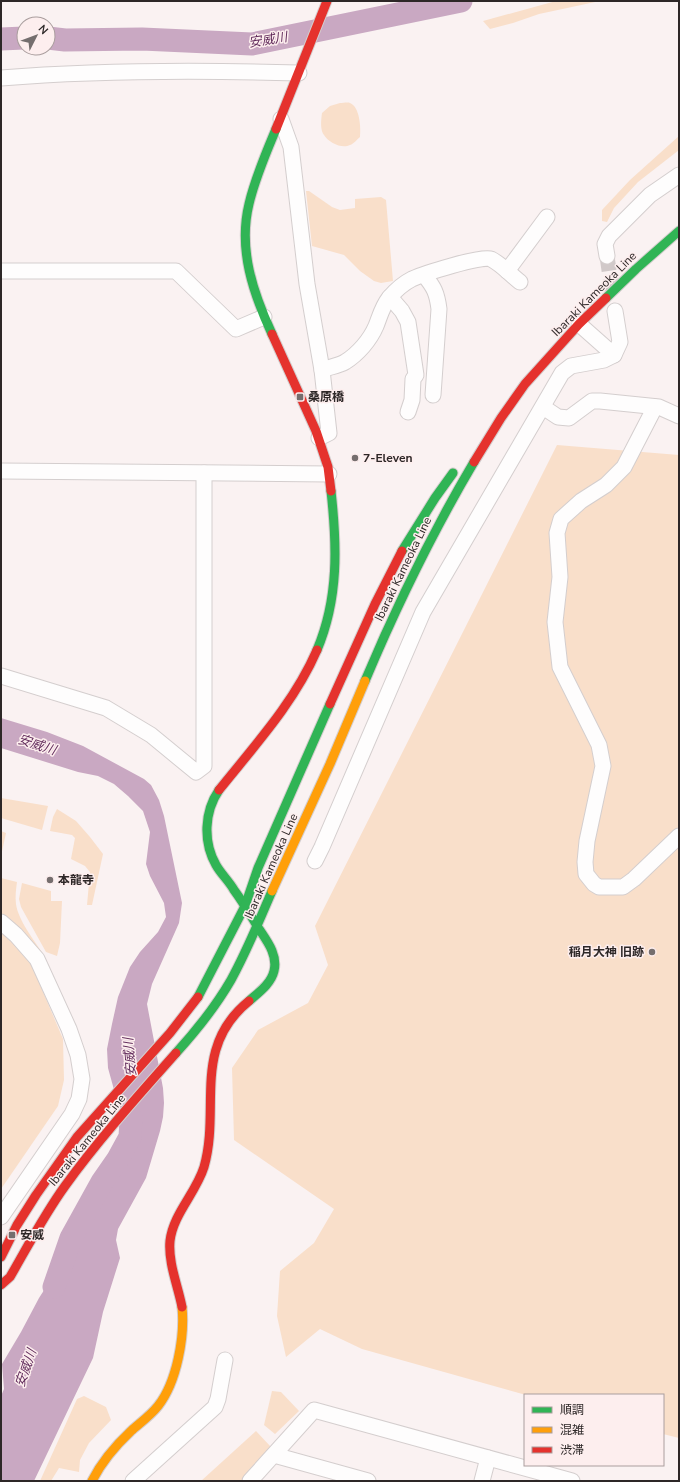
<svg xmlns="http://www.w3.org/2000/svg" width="680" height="1482" viewBox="0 0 680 1482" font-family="'Nunito Sans','Noto Sans JP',sans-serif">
	<rect width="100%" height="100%" fill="#faf2f2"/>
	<!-- green -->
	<g fill="#f9dfca">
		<polygon points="556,1 600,1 539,14 513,23 490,29 483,21"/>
		<path d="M340,103C343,103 348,102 350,103C360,107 361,128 360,137C357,139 354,144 350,145C342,149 329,143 324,135C320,130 321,120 322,113L330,106Z"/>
		<polygon points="679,136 679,150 638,182 614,208 607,222 602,221 602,210 630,180"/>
		<polygon points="306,191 309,191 332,207 340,210 355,208 355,199 381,197 386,200 393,281 381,283 374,281 360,271 344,255 312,246"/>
		<polygon points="557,445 679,455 679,1438 663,1434 663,1395 526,1395 362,1349 320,1329 286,1357 277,1316 280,1271 314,1243 334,1209 234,1140 232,1068 258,1030 308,1003 328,965 315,926"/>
		<polygon points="1,798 48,806 42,830 1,818"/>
		<polygon points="57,809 76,821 90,837 103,854 92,905 87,905 90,872 85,866 71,859 75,838 72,835 50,831 53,817"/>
		<polygon points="1,831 6,833 1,856"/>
		<path d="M1,878L17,882C16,889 15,897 16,904C18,920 34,940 43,954L41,955L1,916Z"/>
		<polygon points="22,883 51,891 51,901 62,901 60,943 57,956 46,952 21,907 19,899"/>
		<polygon points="1,931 13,941 30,961 63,1039 64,1080 58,1106 1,1189"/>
		<polygon points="272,1391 281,1392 299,1411 275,1434 264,1425"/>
		<polygon points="84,1396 106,1407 111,1420 89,1443 80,1460 79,1472 59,1468 51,1481 40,1481 77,1399"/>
		<polygon points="256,1431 271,1447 242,1481 201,1481"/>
	</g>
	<!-- water -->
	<polygon fill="#c9a8c2" points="1,718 47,732 83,746 144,779 151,785 159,800 164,816 182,903 179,923 152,984 147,1004 163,1088 164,1103 163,1117 160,1131 146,1178 118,1229 116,1240 120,1258 103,1312 93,1358 34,1481 1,1481 1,1396 4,1389 2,1364 21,1332 39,1298 59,1267 93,1205 116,1168 124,1149 126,1128 116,1097 108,1068 107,1049 112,1024 118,997 130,967 140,952 158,932 166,917 164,903 150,876 146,864 150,832 143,811 128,796 114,784 98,776 78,772 1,748"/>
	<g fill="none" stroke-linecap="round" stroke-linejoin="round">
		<!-- river -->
		<g stroke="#c9a8c2" stroke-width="23">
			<polyline points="48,38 65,40 142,39 252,44 461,1"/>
			<polyline points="1,39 24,38"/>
			<polyline points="54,1287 71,1238 102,1182 118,1159 130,1137 131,1118"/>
		</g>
		<!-- street-tunnel -->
		<polyline stroke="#d1c9c9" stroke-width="15" stroke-dasharray="15 8" stroke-linecap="butt" points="607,256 613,298"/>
		<defs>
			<g id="street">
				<path d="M1,78C100,70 199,70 299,73"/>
				<polyline points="281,119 291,147 307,284 322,370 329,433 319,438"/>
				<polyline points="607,256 605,244 609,236 650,195 679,175"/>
				<polyline points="1,271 176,271 236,329 264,317"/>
				<polyline points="507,271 547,217"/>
				<path d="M424,275C434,287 437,293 439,309L433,395"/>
				<polyline points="390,297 402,311 408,322 416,375 413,379 412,400 408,412"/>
				<polyline points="579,324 614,355"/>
				<path d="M322,370C329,367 338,366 345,362C358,354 370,340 376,326C380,316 382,307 389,298C395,291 404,283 412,279C423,274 482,255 491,259C501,264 511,275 520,282"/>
				<polyline points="543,407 558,417 569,418 592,401 600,401 659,407 679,416"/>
				<polyline points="655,407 624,467 606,485 581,501 561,519 557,533 560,577 555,622 560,667 599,745 603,766 587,841 585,862 586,874 594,884 599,887 623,887 634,879 679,836"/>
				<polyline points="1,471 329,474"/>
				<polyline points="1,676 106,708 151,735 196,772 204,766 204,473"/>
				<polyline points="315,861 322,847 423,612 562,373 571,366 604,360 614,355 620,342 615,311"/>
				<polyline points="1,922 16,935 37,959 69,1029 78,1055 82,1079 79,1099 72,1114 1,1217"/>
				<polyline points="274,1455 368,1481"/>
				<polyline points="133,1481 215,1407 218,1399 225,1360"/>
				<polyline points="250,1481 314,1410 572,1481"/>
				<polyline points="482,1481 488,1458"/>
			</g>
			<g id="fast">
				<polyline points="606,298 636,269 679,231"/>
				<path d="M272,334C253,293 238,249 249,204C255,178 266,153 276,129"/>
				<polyline points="402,551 435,498 453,473"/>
				<path d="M317,650C339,598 337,545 331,491"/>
				<path d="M365,681C397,605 432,533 474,462"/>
				<path d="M219,790C204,812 203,842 216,865C221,874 229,881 234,890C243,902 251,916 259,929C267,941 278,955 274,971C271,984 258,993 249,1001"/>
				<polyline points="198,997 245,906 258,868 330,704"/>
				<path d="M176,1053C196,1031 216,1006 231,980C247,951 259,921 272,891"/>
			</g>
			<g id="slow">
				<polyline points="272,891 330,764 365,681"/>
				<path d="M92,1481C102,1461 115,1446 131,1431C140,1423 151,1415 158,1406C177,1382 185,1336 182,1307"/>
			</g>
			<g id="jam">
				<polyline points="276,129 327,1"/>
				<polyline points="272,334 316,431 328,467 331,491"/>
				<polyline points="474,462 501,418 525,384 579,324 606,298"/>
				<polyline points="330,704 375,604 402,551"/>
				<path d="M219,790C255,745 294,703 317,650"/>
				<polyline points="1,1257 17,1225 36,1195 77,1137 170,1033 198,997"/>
				<path d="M1,1285L10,1277C28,1246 44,1215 65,1186C99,1139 138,1096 176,1053"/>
				<path d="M182,1307C178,1286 168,1263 170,1241C173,1214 196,1193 204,1167C221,1108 191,1048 249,1001"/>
			</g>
		</defs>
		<!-- street casing -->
		<use href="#street" stroke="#d4cece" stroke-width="17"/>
		<!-- fast casing -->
		<use href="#fast" stroke="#d4cece" stroke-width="11"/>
		<!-- slow casing -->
		<use href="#slow" stroke="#d4cece" stroke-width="11"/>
		<!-- jam casing -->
		<use href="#jam" stroke="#d4cece" stroke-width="11"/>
		<!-- street -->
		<use href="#street" stroke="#fefdfd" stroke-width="15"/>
		<!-- fast -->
		<use href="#fast" stroke="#30b455" stroke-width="9"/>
		<!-- slow -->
		<use href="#slow" stroke="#ff9f0a" stroke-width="9"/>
		<!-- jam -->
		<use href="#jam" stroke="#e5322d" stroke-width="9"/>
	</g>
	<!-- markers -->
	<g fill="#756e6e" stroke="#fdeeee" stroke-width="1.5">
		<rect x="296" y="393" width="8" height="8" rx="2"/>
		<circle cx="355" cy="458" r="4"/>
		<circle cx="50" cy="880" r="4"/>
		<circle cx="652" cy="952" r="4"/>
		<rect x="8" y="1231" width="8" height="8" rx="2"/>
	</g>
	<g text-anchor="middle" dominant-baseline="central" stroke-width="3" stroke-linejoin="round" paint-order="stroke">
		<!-- street labels -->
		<g font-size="12" fill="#2d2727" stroke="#fdeeee">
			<text transform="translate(594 294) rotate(-45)">Ibaraki Kameoka Line</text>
			<text transform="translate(403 569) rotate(-64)">Ibaraki Kameoka Line</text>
			<text transform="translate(271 866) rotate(-66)">Ibaraki Kameoka Line</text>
			<text transform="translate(87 1140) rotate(-51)">Ibaraki Kameoka Line</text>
		</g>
		<!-- poi labels -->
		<g font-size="12" font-weight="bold" fill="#2d2727" stroke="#fdeeee" text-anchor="start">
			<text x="308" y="397">桑原橋</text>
			<text x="363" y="458">7-Eleven</text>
			<text x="58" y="880">本龍寺</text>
			<text x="644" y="952" text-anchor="end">稲月大神 旧跡</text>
			<text x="20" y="1235">安威</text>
		</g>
		<!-- water labels -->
		<g font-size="13" font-style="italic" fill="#622c5c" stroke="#fdeeee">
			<text transform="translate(268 40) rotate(-9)">安威川</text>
			<text transform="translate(37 745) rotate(18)">安威川</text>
			<text transform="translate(130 1057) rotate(-95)">安威川</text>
			<text transform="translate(26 1368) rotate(-71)">安威川</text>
		</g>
	</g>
	<!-- border -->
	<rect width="680" height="1482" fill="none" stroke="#2d2727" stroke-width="4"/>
	<!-- legend -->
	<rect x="524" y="1394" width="140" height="72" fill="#fdeeee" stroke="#aa9e9e"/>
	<rect x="532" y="1407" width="20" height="6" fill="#30b455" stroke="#aa9e9e"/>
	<text x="560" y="1414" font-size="12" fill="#2d2727">順調</text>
	<rect x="532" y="1427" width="20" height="6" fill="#ff9f0a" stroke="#aa9e9e"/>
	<text x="560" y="1434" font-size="12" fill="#2d2727">混雑</text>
	<rect x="532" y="1447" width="20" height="6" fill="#e5322d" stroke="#aa9e9e"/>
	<text x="560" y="1454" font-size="12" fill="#2d2727">渋滞</text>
	<!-- north arrow -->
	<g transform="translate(36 36) rotate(48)"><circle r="19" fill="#fdeeee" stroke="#aa9e9e"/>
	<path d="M0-3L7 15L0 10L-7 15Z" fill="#756e6e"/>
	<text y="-6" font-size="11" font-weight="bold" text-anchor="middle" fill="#2d2727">N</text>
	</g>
</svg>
